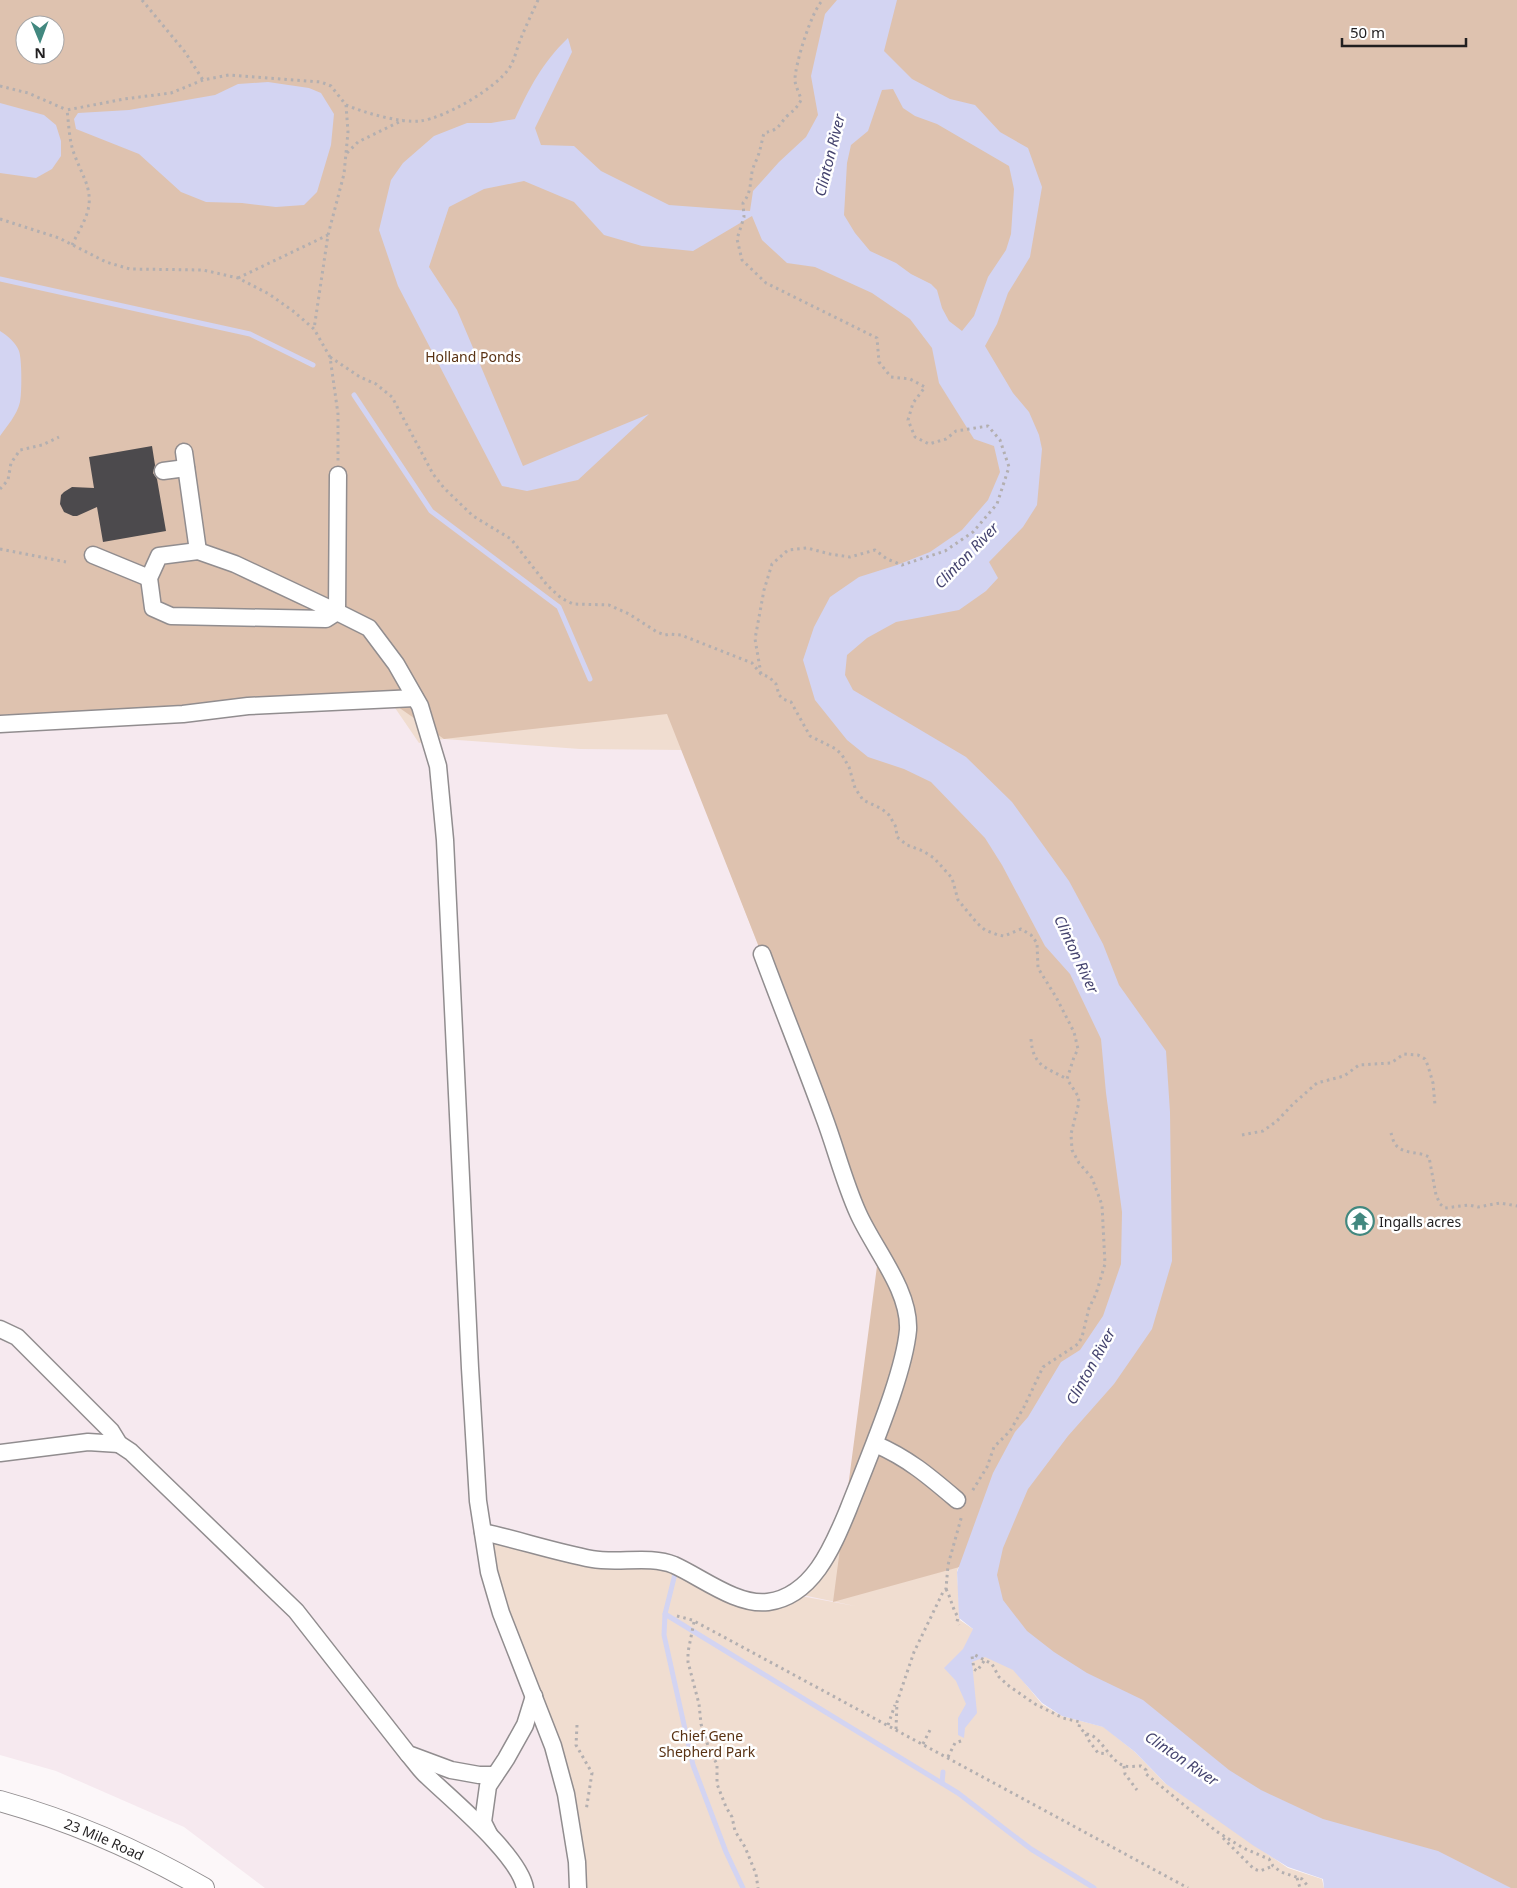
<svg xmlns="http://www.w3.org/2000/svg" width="1517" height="1888" viewBox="0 0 1517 1888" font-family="'Noto Sans',sans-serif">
	<rect width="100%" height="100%" fill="#fcf7f9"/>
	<!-- built -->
	<polygon fill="#f6e9ef" points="334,697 687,711 962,1504 582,1888 265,1888 184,1827 56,1771 0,1755 0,714"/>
	<!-- green -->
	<path fill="#f0ddd0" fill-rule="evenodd" d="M0,0H855L992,1473L957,1571L960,1620L973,1629L1014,1670L1042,1704L1062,1716L1104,1727L1135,1752L1165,1783L1288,1868L1322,1879L1324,1888H581L575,1828L503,1612L486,1535L652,1564L726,1596L795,1595L855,1606L798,1594L814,1581L911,1329L863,1217L683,750L580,749L444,739L419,743L391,702L0,720ZM25,25H55V55H25Z"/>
	<!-- forest -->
	<path fill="#dec2af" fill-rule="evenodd" d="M0,0H1517V1888H1439L1272,1831L1034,1658L974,1563L833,1602L879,1251L667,714L444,739L391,702L0,715ZM25,25H55V55H25Z"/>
	<!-- water -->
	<g fill="#d3d4f2" fill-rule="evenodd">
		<path d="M837,0H897L884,51L912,79L950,99L975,105L1000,132L1028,148L1042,187L1030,257L1008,293L997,324L985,346L1013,393L1029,412L1039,435L1042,449L1037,505L1023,527L989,562L998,578L986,591L959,610L896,622L867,638L847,655L845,675L853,690L966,757L1012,802L1069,881L1103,944L1119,985L1166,1051L1170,1112L1172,1261L1152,1329L1114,1384L1068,1436L1028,1489L1003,1548L997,1575L1003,1600L1027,1631L1054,1652L1087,1673L1143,1700L1229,1770L1261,1790L1323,1819L1438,1851L1511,1888H1324L1323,1879L1288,1867L1254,1846L1166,1784L1135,1752L1103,1727L1062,1716L1042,1703L1013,1670L985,1657L972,1662L977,1713L965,1728L964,1738L958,1735V1718L966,1704L956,1681L944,1668L963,1649L973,1629L959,1618L957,1572L993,1473L1015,1432L1028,1417L1061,1362L1080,1350L1103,1316L1121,1264L1122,1212L1106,1093L1101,1039L1070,974L1045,946L1002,865L985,838L931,782L904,769L868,757L847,740L815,700L803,660L814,627L830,597L859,577L897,565L930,552L962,530L988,500L1000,472L994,446L974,439L939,383L932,348L910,319L872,293L815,267L787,263L762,240L752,216L693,251L642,246L604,235L574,202L524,181L484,189L449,207L429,267L457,310L523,466L649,414L578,480L527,491L502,486L398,286L379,230L391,180L403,163L434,136L467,123H491L515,119C530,87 542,63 568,38L572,52L535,128L541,145L574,146L601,171L669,205L750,211L753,191L779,162L806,137L818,115L811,76L825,14ZM893,89L903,108L915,116L937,124L1009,166L1014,189L1011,234L1006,250L988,277L974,316L962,331L949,321L942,308L937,290L931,284L911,274L896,263L870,251L855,233L844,215L847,163L851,145L868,131L882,90Z"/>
		<polygon points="268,82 309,88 321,93 334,114 331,145 317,192 304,205 276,207 242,203 206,202 181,192 139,154 76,129 74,119 78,113 129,110 215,95 238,84"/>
		<polygon points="0,103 44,115 56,125 61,141 61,156 52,169 36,178 0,173"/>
		<path d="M0,331C7,335 16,343 19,351C22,359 22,394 20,402C17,415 7,426 0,436Z"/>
	</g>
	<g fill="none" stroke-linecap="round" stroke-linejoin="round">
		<!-- stream -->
		<g stroke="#d3d4f2" stroke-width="5">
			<polyline points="0,279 250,334 313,365"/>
			<polyline points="354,395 431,511 559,607 590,679"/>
			<polyline points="675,1574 665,1614 664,1635 693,1765 726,1852 743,1888"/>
			<polyline points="665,1614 958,1793 1031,1849 1094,1888"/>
			<polyline points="942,1783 943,1772"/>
		</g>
	</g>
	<!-- building -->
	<polygon fill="#4c4a4d" points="152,446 155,465 153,473 157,479 166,531 103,542 97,507 77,516 73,516 64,512 60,504 61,495 64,492 72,487 94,488 89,457"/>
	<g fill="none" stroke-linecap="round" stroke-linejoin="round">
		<defs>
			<g id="minor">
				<polyline points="184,452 198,551"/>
				<polyline points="163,471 186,468"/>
				<polyline points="338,475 337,612 369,628 396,664 420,706 438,766 445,840 470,1368 478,1501 489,1572 501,1613 553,1746 566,1794 577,1862 578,1888"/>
				<polygon points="198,551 235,564 337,612 326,619 171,616 153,608 149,578 159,556"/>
				<polyline points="93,555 149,578"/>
				<polyline points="0,724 183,714 248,706 415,698"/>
				<polyline points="0,1329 17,1337 111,1431 119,1444 131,1452 296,1611 408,1754 451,1770 479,1775 495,1775"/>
				<path d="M875,1444C908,1458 930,1477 957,1500"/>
				<polyline points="0,1453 88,1442 119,1444"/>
				<path d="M483,1532C519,1540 555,1552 592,1559C618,1564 649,1555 674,1565C701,1577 737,1606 768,1602C813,1596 833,1546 848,1510C863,1472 879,1434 892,1395C899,1374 906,1352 908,1330C910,1290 874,1249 858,1213C844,1182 836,1149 824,1117C804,1062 782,1008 762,954"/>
				<path d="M409,1755C415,1762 420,1770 427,1776C452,1800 519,1855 525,1888"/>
				<polyline points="489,1834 483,1822 488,1786 506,1759 525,1725 534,1696"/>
			</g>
			<g id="major">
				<path id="s1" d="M0,1801C72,1821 140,1851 204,1888"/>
			</g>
		</defs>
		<!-- minor casing -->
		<use href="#minor" stroke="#918d8f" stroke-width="19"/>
		<!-- major casing -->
		<use href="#major" stroke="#918d8f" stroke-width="22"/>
		<!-- path -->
		<g stroke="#b3afb0" stroke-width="3" stroke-dasharray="2.5 4" stroke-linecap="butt">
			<polyline points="142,0 185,52 203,80"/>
			<polyline points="0,86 28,93 67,110"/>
			<path d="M346,105C365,113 400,123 420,121C445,118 497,88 510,67C515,59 517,47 521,38C526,26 532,13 538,0"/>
			<polyline points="347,153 358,142 403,120"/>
			<polyline points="0,219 59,238 106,262 130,269 203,270 238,278 269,294 293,311 314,329 330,357 338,414 338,461"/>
			<path d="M72,245C78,232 87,219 89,205C91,186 81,173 75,156C69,142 69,125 67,110L124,99L171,93L203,80L229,75L321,82L331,86L346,105L348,132L344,174L328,235L314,329"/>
			<polyline points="238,278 328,235"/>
			<polyline points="330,357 360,377 376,384 392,397 433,474 444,488 473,516 511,539 547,585 561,598 573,604 609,605 629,614 657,632 665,635 670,634 681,635 752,663 761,674 769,677 776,684 779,695 783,699 791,702 810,736 836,749 842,755 849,767 855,788 863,800 882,809 889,815 896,827 897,837 907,845 923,851 934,858 952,878 958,900 977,923 985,930 998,935 1004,936 1021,929 1031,935 1037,943 1038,968 1056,997 1074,1032 1078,1049 1074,1057 1067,1079 1078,1096 1079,1102 1071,1134 1072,1150 1079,1163 1092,1178 1102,1205 1105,1264 1096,1294 1089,1308 1082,1337 1078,1344 1043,1367 1024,1407 1010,1431 994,1447 987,1467 971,1493"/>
			<polyline points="0,489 8,480 11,463 20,450 42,445 59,437"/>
			<polyline points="0,549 66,562"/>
			<path d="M761,674L755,639L764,590L772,564L788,550L807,548L830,554L850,557L875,550L887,559L902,565L945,551L973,532L997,504L1009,467L1000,440L988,426L956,431L946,439L929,444L915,437L908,420L913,403L925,387L910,379L891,377L879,362L877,338L766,283L742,260L737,239L744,217L743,203C751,193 750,184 752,172C753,166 757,160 759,153C761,147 762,140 764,133C780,129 777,127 787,116C793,111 797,108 801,100C800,94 796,88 795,81C794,67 812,9 823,0"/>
			<path d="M1031,1039C1033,1066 1045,1067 1067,1079"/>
			<path d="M1391,1133C1392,1136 1393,1141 1395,1144C1403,1155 1419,1151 1429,1157L1436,1195L1440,1204L1445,1208L1469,1205L1478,1207L1500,1203L1517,1206"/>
			<polyline points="1242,1135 1263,1131 1277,1121 1293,1104 1317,1083 1344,1076 1359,1065 1391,1063 1404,1054 1418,1055 1425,1059 1428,1066 1433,1083 1435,1105"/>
			<path d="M946,1589C951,1598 952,1608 958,1617L957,1622L959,1625"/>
			<polyline points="677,1616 692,1620 722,1636 1188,1888"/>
			<polyline points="694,1622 688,1652 688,1662 699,1704 701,1724 710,1752 717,1764 717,1784 726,1807 732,1817 735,1831 745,1847 756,1874 758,1888"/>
			<path d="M984,1661L977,1671L974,1669L972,1656L975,1655L992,1664L999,1677L1009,1686L1035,1704L1063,1718L1080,1722L1079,1727L1086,1734C1101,1734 1109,1762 1125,1766C1130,1767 1137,1766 1141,1766L1146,1770V1774L1216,1831L1243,1848L1269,1859L1273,1866L1281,1872L1302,1879L1307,1885L1308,1888"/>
			<polyline points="577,1725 576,1745 592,1773 586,1811"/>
			<polyline points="888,1725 895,1705"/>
			<polyline points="896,1729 897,1702 914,1652 943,1592 946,1589 948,1565 962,1515"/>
			<polyline points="1086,1734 1087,1738 1098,1753 1108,1754"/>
			<polyline points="923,1744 930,1730"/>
			<polyline points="948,1757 955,1743 964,1740"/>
			<polyline points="1124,1766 1125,1774 1137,1790"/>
			<polyline points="1223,1838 1254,1869 1260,1871 1273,1866"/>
			<polyline points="1297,1878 1300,1888"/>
		</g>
		<!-- minor -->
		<use href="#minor" stroke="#fff" stroke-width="16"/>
		<!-- major -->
		<use href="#major" stroke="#fff" stroke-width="20"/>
	</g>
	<!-- icons -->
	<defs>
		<symbol id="temple-ring" viewBox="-11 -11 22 22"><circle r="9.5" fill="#fff" stroke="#42887f" stroke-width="1.5"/><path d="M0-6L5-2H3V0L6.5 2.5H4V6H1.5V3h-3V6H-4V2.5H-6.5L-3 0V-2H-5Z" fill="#42887f"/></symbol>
	</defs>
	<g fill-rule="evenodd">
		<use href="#temple-ring" x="1344" y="1205" width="32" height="32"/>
	</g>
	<g text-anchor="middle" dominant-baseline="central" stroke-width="5" stroke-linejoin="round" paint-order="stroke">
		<!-- park labels -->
		<g font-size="14" fill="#593213" stroke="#fff">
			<text x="473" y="356">Holland Ponds</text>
			<text x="707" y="1735">Chief Gene<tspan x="707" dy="16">Shepherd Park</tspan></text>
		</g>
		<!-- poi labels -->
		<g font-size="14" fill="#211f20" stroke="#fff" text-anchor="start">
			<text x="1379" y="1221">Ingalls acres</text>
		</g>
		<!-- street labels -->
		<g font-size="14" fill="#211f20" stroke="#fff">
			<text stroke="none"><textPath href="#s1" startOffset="111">23 Mile Road</textPath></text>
		</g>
		<!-- water labels -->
		<g font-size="15" font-style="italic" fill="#45446f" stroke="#fff">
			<text transform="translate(829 155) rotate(-76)">Clinton River</text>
			<text transform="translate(966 555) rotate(-46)">Clinton River</text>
			<text transform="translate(1077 954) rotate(65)">Clinton River</text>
			<text transform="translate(1090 1366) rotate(-61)">Clinton River</text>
			<text transform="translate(1182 1758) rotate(34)">Clinton River</text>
		</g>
	</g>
	<!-- north arrow -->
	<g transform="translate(40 40) rotate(179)"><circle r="24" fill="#ffffff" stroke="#a6a5a6"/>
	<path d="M0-4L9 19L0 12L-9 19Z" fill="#42887f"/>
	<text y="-8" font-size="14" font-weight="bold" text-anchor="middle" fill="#211f20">N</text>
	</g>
	<!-- scale -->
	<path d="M1342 38v8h124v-8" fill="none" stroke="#211f20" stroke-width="2.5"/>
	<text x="1350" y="38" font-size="15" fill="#211f20" stroke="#ffffff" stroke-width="4" paint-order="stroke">50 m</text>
</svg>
